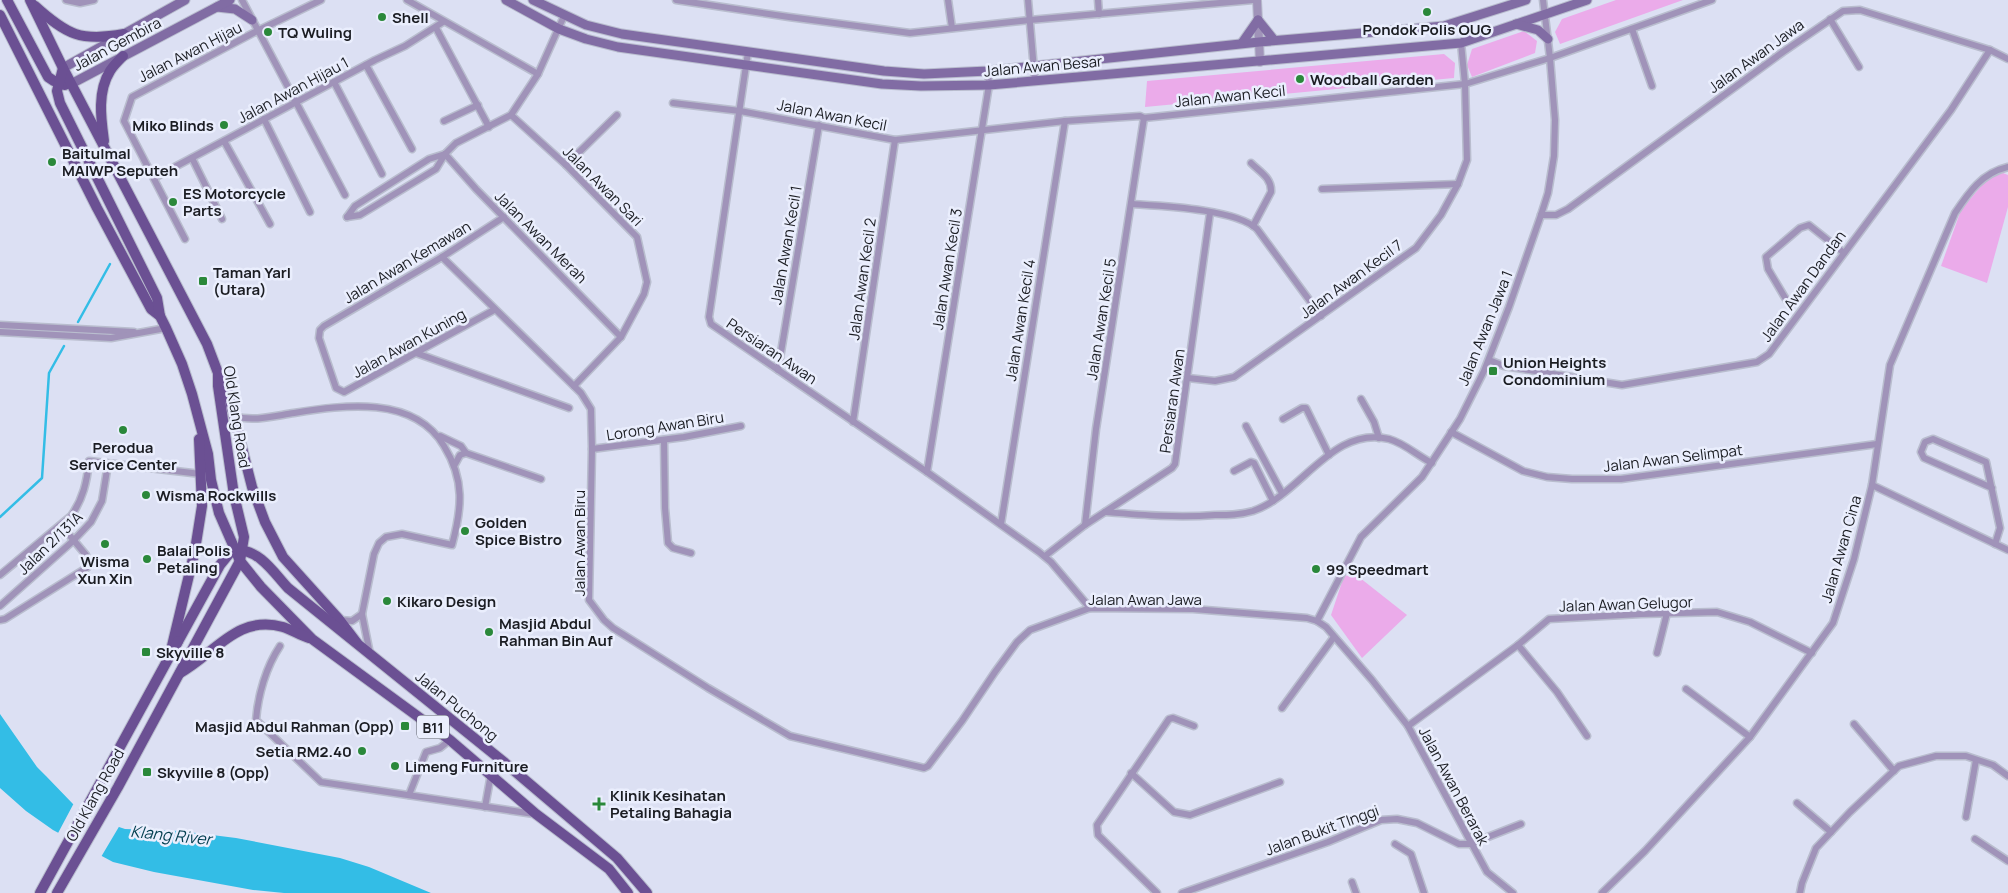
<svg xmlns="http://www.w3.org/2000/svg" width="2008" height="893" viewBox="0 0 2008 893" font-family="Manrope,sans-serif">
	<rect width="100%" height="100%" fill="#dce0f3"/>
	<!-- green -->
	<g fill="#ebabea">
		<polygon points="1616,0 1683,0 1560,44 1555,32 1562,19"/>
		<polygon points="1524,31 1537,41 1535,53 1472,77 1467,65 1472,49"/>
		<polygon points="1444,54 1455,63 1454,78 1145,107 1147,81"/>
		<polygon points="2003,173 2008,175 2008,207 1987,283 1941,266 1961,210 1987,179"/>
		<polygon points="1355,574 1407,615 1362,658 1331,615 1344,576"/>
	</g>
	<!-- water -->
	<polygon fill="#33bde6" points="0,714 37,767 46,776 73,804 113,825 125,829 180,831 236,838 340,858 369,867 431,893 284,893 253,890 154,872 113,862 53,830 26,811 0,788"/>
	<!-- pier -->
	<polygon fill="#dce0f3" points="75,801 95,814 120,825 101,857 57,835"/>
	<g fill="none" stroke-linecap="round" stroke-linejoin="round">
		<!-- stream -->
		<g stroke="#33bde6" stroke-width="2.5">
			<polyline points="78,322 110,264"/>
			<polyline points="0,517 42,478 49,373 64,346"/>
		</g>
		<defs>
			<g id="minor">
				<polyline points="66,0 80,3 94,0"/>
				<polyline points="242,0 345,195"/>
				<polyline points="407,0 538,74"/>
				<polyline points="676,0 789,17 910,33 1030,20 1253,0"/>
				<polyline points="948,0 952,28"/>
				<polyline points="1028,0 1035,81"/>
				<polyline points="1098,0 1099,14"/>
				<polyline points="1830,19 1859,67"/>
				<polyline points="436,28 489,127"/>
				<polyline points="1632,29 1652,86"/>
				<polyline points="748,52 709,317 711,324 927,472 1039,552 1051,562 1090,608"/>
				<polyline points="366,65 412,149"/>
				<polyline points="334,82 382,174"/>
				<polyline points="673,103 740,111 895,140 1065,121 1140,116 1144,118 1465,84 1550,58 1712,0"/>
				<polyline points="511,115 566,165 637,237 647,282 644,294 621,337 574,386"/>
				<polyline points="264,119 310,212"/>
				<polyline points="444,121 478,105"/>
				<polyline points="224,141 270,224"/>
				<polyline points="445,154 476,189 621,337"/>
				<polyline points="192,158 222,219"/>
				<path d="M1251,163C1260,172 1272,178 1271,192L1253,226"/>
				<polyline points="566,165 617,115"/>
				<polyline points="154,178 375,60 405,46 443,22"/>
				<polyline points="1322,189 1458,184"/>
				<path d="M1132,204C1162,206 1236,209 1257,229L1321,316"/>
				<polyline points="1541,215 1556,215 1568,209 1783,52 1843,11 1860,10 1990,50 2008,59"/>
				<polyline points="347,217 360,215 436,169 445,154 456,143 511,115 538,74 564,16"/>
				<polyline points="347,217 355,206 429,159 445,154"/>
				<polyline points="185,239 124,121 132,97 257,31 321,0"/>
				<polyline points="442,257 581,393 591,409 592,449 589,600 604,620 613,628 708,688 790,736 924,768 928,766 962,721 995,672 1017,642 1030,630 1090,608 1193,609 1307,618 1317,621 1326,627 1372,680 1408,726 1487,872 1513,893"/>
				<polyline points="1787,301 1768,269 1766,257 1800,228 1809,225 1844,253"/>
				<polyline points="494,310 344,392 336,388 319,338 320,330 324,326 442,257 504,217"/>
				<polyline points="0,325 134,332"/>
				<polyline points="0,332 111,338 166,328"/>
				<polyline points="416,353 569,408"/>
				<polyline points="1489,360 1504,366 1622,385 1757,362 1769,354 1951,110 1990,50"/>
				<polyline points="778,370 819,125"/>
				<polyline points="1188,378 1215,381 1234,377 1416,248 1441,215 1458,184 1467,160 1465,84 1461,43"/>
				<polyline points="1361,399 1374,422 1379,438"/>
				<path d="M234,416C253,422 274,416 294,413C344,405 414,395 444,446C465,480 462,508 452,545L402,534L386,537L379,543L374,554L362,614L370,654"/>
				<polyline points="1283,419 1302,408 1306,408 1329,455"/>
				<polyline points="853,422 895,140"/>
				<polyline points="1246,426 1282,493"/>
				<polyline points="1451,432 1523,471 1547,477 1572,479 1621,479 1877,444"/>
				<polyline points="440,436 461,446 466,453 541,479"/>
				<polyline points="664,440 665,508 668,543 673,548 691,553"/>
				<polyline points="592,449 684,437 741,426"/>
				<polyline points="454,466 460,455 466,453"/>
				<polyline points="1234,471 1251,462 1254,463 1273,501"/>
				<polyline points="927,472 989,85 988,71"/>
				<polyline points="1872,485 2008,550"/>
				<polyline points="1992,488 1924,458 1921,452 1925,442 1933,439 1986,462 2000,528 1995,544"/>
				<path d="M1105,512C1142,515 1178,518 1215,515C1228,515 1240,515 1253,511C1301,495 1332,425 1389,439C1404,443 1418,456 1432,463"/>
				<polyline points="1001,524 1065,121"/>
				<polyline points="1085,525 1096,429 1144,118"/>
				<polyline points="1045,556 1085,525 1172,468 1175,464 1210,213"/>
				<path d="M0,575L71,516C83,499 87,482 89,461L201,474"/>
				<polyline points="0,606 73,541 91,522 102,501 108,464"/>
				<polyline points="0,620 5,619 88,567 86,555 61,525"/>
				<polyline points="341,620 352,621 362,614"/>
				<polyline points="1317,621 1361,537 1422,477 1460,419 1484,371 1509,307 1541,215 1548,193 1554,156 1555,120 1550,58 1543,0"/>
				<polyline points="1518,645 1557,692 1587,736"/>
				<path d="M280,646C266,667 258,695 256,720L321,782L534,814"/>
				<polyline points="1657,653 1667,613"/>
				<polyline points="1686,689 1750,737"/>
				<polyline points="1282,708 1334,637"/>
				<polyline points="1854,724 1894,771"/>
				<polyline points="1408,726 1518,645 1549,619 1641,614 1717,612 1750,622 1812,653"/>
				<polyline points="1131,773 1174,812 1190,815 1280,782"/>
				<polyline points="409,795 426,752 440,748 450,740"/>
				<polyline points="1797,803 1831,832"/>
				<polyline points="485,807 491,774"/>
				<polyline points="1966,817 1976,760"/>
				<polyline points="1975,839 2008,861"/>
				<polyline points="1395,844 1411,854 1424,893"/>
				<polyline points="1352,882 1356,893"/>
				<polyline points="1157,893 1102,839 1098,835 1097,825 1169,719 1173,718 1194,726"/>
				<polyline points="1182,893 1328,842 1381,820 1397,819 1417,823 1459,844 1470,844 1521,824"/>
				<path d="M1602,893L1645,851L1750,737L1833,623L1854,559L1872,485L1890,365L1955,213C1969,192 1982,173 2008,167"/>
				<polyline points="1800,893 1802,883 1816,848 1850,812 1899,766 1936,756 1966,756 1993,765 2008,776"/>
			</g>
			<polyline id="tertiary" points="1257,0 1260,62"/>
			<g id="secondary">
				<polyline points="506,0 559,29 586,39 618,47 882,84 921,86 989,85 1461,43 1587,0"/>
				<polyline points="533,0 586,25 622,34 884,71 924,74 988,71 1259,42 1444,26 1526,0"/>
				<polyline points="217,7 235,9 252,20"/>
				<polyline points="1258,20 1274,40"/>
				<polyline points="1516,24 1538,30 1548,39"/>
				<polyline points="1242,43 1258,20"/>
				<polyline points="63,68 185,0"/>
				<polyline points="71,84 230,0"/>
			</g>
			<g id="primary">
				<polyline points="7,0 48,77 54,81 65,85"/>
				<polyline points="30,0 63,68 207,344 218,373 226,385 252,487 265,522 283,557 338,618 357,643"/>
				<path d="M35,6C67,35 81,42 124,34"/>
				<polyline points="0,15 97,208 151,309 160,316 166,328 182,364 192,394 208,454 211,480 219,513 240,561 261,587 312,639 450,740 536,814 609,869 628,893"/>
				<polyline points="63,68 57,91 60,103 157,298 160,316"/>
				<path d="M104,141C101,119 97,92 110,71C113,66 118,61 123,56"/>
				<path d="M237,550C260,550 274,573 288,588L505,763L617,858L647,893"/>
				<polyline points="176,645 220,565 233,549"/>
				<polyline points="172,646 195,550 202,506 199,439"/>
				<path d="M180,673C215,654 237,614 283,627C292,630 300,635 309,638"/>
				<polyline points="40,893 161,672 178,641 170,655"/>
				<polyline points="57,893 118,787 240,561 244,537 234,495 218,386 218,373"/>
			</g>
		</defs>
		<!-- minor casing -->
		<use href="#minor" stroke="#b9bdce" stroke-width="9"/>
		<!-- tertiary casing -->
		<use href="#tertiary" stroke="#b9bdce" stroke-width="10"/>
		<!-- secondary casing -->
		<use href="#secondary" stroke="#b9bdce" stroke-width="11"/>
		<!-- primary casing -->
		<use href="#primary" stroke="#b9bdce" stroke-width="12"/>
		<!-- minor -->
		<use href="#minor" stroke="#a093b9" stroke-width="6"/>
		<!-- tertiary -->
		<use href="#tertiary" stroke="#a093b9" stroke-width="8"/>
		<!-- secondary -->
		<use href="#secondary" stroke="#816ca4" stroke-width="9"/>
		<!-- primary -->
		<use href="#primary" stroke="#6b5093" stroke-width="10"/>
	</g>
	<!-- markers -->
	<g fill="#2a883a" stroke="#eaeefd" stroke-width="2">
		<circle cx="1427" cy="12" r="5"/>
		<circle cx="382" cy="17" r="5"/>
		<circle cx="268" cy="32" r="5"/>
		<circle cx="1300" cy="79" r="5"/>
		<circle cx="224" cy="125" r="5"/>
		<circle cx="52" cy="162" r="5"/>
		<circle cx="173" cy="202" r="5"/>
		<rect x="198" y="276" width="10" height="10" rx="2.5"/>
		<rect x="1488" y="366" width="10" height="10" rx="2.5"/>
		<circle cx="123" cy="430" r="5"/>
		<circle cx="146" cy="495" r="5"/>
		<circle cx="465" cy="531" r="5"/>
		<circle cx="105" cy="544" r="5"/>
		<circle cx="147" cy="559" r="5"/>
		<circle cx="1316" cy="569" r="5"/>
		<circle cx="387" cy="601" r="5"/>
		<circle cx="489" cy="632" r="5"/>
		<rect x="141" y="647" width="10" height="10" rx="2.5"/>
		<rect x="400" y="721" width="10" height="10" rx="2.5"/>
		<circle cx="362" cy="751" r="5"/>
		<circle cx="395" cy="766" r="5"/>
		<rect x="142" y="767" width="10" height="10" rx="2.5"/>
		<path d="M596.5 796.5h5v5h5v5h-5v5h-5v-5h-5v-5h5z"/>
	</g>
	<g text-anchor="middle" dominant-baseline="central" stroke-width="5" stroke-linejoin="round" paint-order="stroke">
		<!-- shield labels -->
		<rect fill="#eaeefd" stroke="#595c64" stroke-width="1" x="417" y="715.5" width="32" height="23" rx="4"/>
		<g font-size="14" font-weight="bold" fill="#1b1d23">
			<text x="433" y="727">B11</text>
		</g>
		<!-- poi labels -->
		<g font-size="15" font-weight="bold" fill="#1b1d23" stroke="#eaeefd" text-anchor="start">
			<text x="392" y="17">Shell</text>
			<text x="1427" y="29" text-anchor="middle">Pondok Polis OUG</text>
			<text x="278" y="32">TQ Wuling</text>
			<text x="1310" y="79">Woodball Garden</text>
			<text x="214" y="125" text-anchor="end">Miko Blinds</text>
			<text x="62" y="153">Baitulmal<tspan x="62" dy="17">MAIWP Seputeh</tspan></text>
			<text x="183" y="193">ES Motorcycle<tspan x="183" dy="17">Parts</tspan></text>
			<text x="213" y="272">Taman Yarl<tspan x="213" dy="17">(Utara)</tspan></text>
			<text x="1503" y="362">Union Heights<tspan x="1503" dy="17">Condominium</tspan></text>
			<text x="123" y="447" text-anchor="middle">Perodua<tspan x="123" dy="17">Service Center</tspan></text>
			<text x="156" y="495">Wisma Rockwills</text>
			<text x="475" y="522">Golden<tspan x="475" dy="17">Spice Bistro</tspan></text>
			<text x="157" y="550">Balai Polis<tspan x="157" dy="17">Petaling</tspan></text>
			<text x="105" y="561" text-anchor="middle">Wisma<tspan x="105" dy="17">Xun Xin</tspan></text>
			<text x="1326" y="569">99 Speedmart</text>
			<text x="397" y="601">Kikaro Design</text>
			<text x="499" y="623">Masjid Abdul<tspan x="499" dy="17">Rahman Bin Auf</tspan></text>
			<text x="156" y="652">Skyville 8</text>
			<text x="395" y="726" text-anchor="end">Masjid Abdul Rahman (Opp)</text>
			<text x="352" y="751" text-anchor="end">Setia RM2.40</text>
			<text x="405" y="766">Limeng Furniture</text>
			<text x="157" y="772">Skyville 8 (Opp)</text>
			<text x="610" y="795">Klinik Kesihatan<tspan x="610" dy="17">Petaling Bahagia</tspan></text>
		</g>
		<!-- street labels -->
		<g font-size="15" fill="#1b1d23" stroke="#eaeefd">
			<text transform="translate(117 44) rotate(-28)">Jalan Gembira</text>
			<text transform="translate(190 52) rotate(-27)">Jalan Awan Hijau</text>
			<text transform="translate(1756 56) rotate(-36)">Jalan Awan Jawa</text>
			<text transform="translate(1043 66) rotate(-5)">Jalan Awan Besar</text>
			<text transform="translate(293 90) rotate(-28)">Jalan Awan Hijau 1</text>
			<text transform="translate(1230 96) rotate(-6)">Jalan Awan Kecil</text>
			<text transform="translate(832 115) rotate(11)">Jalan Awan Kecil</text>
			<text transform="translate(603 186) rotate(45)">Jalan Awan Sari</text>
			<text transform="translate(541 237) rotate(45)">Jalan Awan Merah</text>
			<text transform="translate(786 245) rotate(-80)">Jalan Awan Kecil 1</text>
			<text transform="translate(407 262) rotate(-31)">Jalan Awan Kemawan</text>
			<text transform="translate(947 269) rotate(-81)">Jalan Awan Kecil 3</text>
			<text transform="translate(862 279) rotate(-82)">Jalan Awan Kecil 2</text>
			<text transform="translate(1351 279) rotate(-36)">Jalan Awan Kecil 7</text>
			<text transform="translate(1803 286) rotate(-54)">Jalan Awan Dandan</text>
			<text transform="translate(1101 319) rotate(-81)">Jalan Awan Kecil 5</text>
			<text transform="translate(1020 320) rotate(-81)">Jalan Awan Kecil 4</text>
			<text transform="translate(1485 328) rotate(-68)">Jalan Awan Jawa 1</text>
			<text transform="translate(409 343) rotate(-29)">Jalan Awan Kuning</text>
			<text transform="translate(772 351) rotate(34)">Persiaran Awan</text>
			<text transform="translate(1172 401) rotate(-82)">Persiaran Awan</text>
			<text transform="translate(237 417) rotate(81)">Old Klang Road</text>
			<text transform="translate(665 426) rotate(-9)">Lorong Awan Biru</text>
			<text transform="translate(1673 458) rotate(-7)">Jalan Awan Selimpat</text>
			<text transform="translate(50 543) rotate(-44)">Jalan 2/131A</text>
			<text transform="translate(579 543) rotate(-90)">Jalan Awan Biru</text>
			<text transform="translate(1841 549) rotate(-74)">Jalan Awan Cina</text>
			<text x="1145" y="599">Jalan Awan Jawa</text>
			<text transform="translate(1626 604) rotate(-2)">Jalan Awan Gelugor</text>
			<text transform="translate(457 706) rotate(39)">Jalan Puchong</text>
			<text transform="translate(1454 786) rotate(62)">Jalan Awan Berarak</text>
			<text transform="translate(95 795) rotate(-61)">Old Klang Road</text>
			<text transform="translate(1322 830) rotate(-20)">Jalan Bukit TInggi</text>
		</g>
		<!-- water labels -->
		<g font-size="16" font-style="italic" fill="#003d4e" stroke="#eaeefd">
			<text transform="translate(171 835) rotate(6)">Klang River</text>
		</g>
	</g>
</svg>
